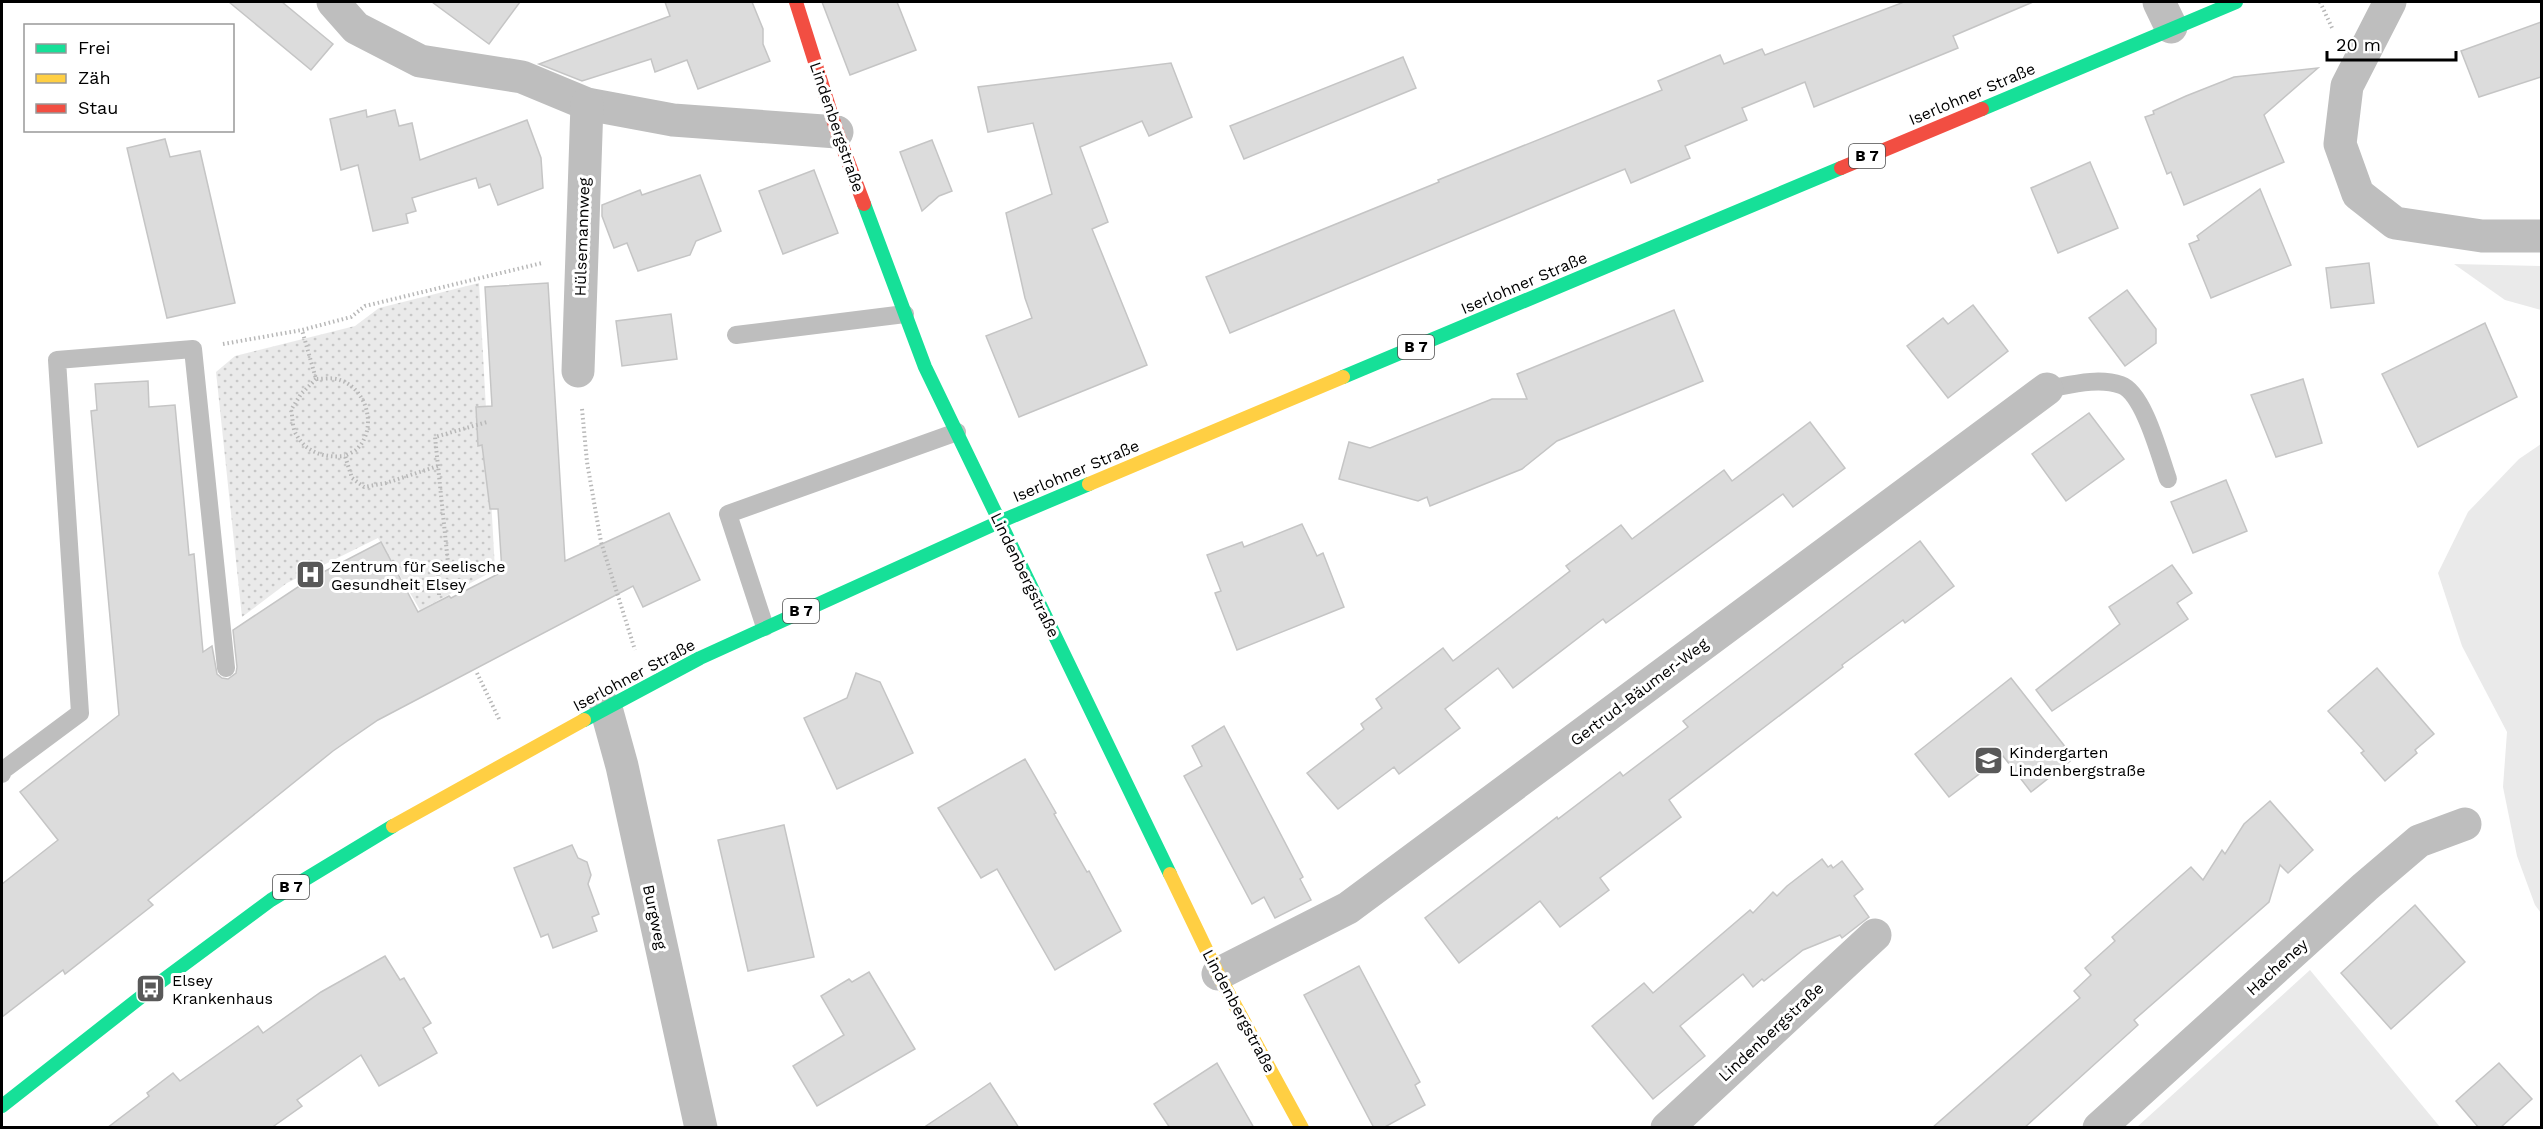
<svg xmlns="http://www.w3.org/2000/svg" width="2543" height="1129" viewBox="0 0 2543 1129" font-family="'Work Sans',sans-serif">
	<defs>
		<pattern id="park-dots" width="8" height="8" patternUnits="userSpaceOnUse" patternTransform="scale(1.5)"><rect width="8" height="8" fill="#eaeaea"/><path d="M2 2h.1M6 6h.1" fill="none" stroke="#c7c7c7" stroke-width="1.8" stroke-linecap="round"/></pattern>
	</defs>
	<rect width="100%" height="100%" fill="#fff"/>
	<!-- green -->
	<g fill="#eaeaea">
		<polygon points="2454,264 2541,266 2541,310 2505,300"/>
		<polygon points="2541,444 2541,913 2535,905 2517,856 2503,787 2507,732 2462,646 2438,573 2468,512 2519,459"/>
		<polygon points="2310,970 2440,1127 2137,1127"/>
	</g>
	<!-- park -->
	<polygon fill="url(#park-dots)" points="479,283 495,570 420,610 378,538 287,583 242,617 216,372 235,356 355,326 379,308"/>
	<!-- building -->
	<g fill="#dcdcdc" stroke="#c5c5c5" stroke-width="1.5">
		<polygon points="229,2 282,2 333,44 311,70"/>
		<polygon points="432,2 520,2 489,44"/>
		<polygon points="665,2 752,2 763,29 763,44 770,61 698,89 687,60 655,72 651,59 582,81 539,64 670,16"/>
		<polygon points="822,2 897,2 916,50 850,75"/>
		<polygon points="1904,2 2033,2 1953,36 1958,48 1814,107 1805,82 1742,108 1747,120 1685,146 1690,158 1631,183 1625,169 1230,333 1206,277 1439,182 1438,180 1662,90 1658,81 1720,55 1724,64 1762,49 1765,55"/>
		<polygon points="2541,22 2541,77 2479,97 2461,51"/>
		<polygon points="1403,57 1416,88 1244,159 1230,126"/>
		<polygon points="1171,63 1192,117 1149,136 1142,121 1080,147 1108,222 1092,229 1147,365 1019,417 986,336 1032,318 1025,298 1006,213 1052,194 1033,123 988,132 978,87"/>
		<polygon points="2318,68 2264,115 2284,162 2184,205 2171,172 2167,174 2145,117 2154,114 2153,111 2186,96 2234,77"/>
		<polygon points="366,110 367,117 395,110 399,126 412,123 420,160 527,120 541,158 543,188 498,205 490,184 479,188 476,178 412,198 416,211 406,214 408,223 373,231 358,165 341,170 330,119"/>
		<polygon points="165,139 170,157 200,151 235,303 167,318 127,148"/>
		<polygon points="932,140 952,191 939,196 922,211 900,152"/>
		<polygon points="2090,162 2118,228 2058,253 2031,188"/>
		<polygon points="814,170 838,233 783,254 759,191"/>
		<polygon points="700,175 721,231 696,241 690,255 638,271 627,243 614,248 602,216 602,205 640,190 642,195"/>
		<polygon points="2260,189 2291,265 2211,298 2189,244 2199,240 2197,236"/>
		<polygon points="2369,263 2374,303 2331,308 2326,268"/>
		<polygon points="548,283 565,561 669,513 700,580 643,607 633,586 378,720 333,751 148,900 153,905 65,974 63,970 2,1017 2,884 58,840 20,792 119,715 91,411 97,410 95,384 148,381 149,407 175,405 189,555 194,554 203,652 212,646 217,674 222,678 228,679 236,673 237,667 233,630 310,579 381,542 418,612 449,596 451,598 502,572 498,509 490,509 482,445 478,446 476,407 492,406 485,287"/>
		<polygon points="2127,290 2156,329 2156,343 2125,366 2089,318"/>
		<polygon points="1973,305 2008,351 1948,398 1907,346 1943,318 1948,324"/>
		<polygon points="1674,310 1703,381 1557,441 1522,469 1430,506 1427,497 1418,501 1339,479 1349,442 1370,448 1492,399 1527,399 1517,374"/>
		<polygon points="671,314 677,359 622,366 616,321"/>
		<polygon points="2485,323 2517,397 2418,447 2382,374"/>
		<polygon points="2303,379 2322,443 2276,457 2251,395"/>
		<polygon points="2089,413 2124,459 2066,501 2032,454"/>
		<polygon points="1810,422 1845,468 1793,507 1783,494 1606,623 1603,619 1513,688 1498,668 1445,709 1460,728 1399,774 1394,767 1338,809 1307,773 1364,729 1361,724 1382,708 1376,699 1443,648 1453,661 1570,571 1566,566 1621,525 1632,539 1724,470 1732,481"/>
		<polygon points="2226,480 2247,531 2193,553 2171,502"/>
		<polygon points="1302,524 1317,556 1323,553 1344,607 1237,650 1215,593 1221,591 1207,555 1242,542 1244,547"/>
		<polygon points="1920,541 1954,586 1905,623 1903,620 1842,665 1843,667 1669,800 1681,817 1600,878 1609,890 1560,927 1540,901 1459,963 1425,918 1557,817 1558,819 1620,772 1623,776 1688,727 1683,721"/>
		<polygon points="2172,565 2192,593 2177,603 2188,619 2052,711 2036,690 2120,624 2109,607"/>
		<polygon points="2377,668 2434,734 2415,750 2417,753 2385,781 2361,753 2364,751 2328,711"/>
		<polygon points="856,673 880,682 913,753 837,789 804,718 847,698"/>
		<polygon points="2011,678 2074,758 2031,792 2003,756 1949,797 1915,754"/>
		<polygon points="1224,726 1303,877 1300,879 1311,900 1275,918 1264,897 1252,904 1184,776 1202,766 1192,746"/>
		<polygon points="1025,759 1056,813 1054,814 1087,872 1089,871 1121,931 1055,970 997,869 981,878 938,808"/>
		<polygon points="2270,801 2313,850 2288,873 2280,865 2269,902 2134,1020 2138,1025 2024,1128 1932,1128 2080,998 2074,991 2091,975 2085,968 2115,941 2112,937 2191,867 2203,880 2222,850 2225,854 2244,824"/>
		<polygon points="784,825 814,957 748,971 718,840"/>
		<polygon points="572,845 578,858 587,862 591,875 588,884 599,914 592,917 597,931 553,948 548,934 541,937 514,868"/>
		<polygon points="1822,859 1828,867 1831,865 1833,868 1842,861 1863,889 1854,896 1869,917 1842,938 1840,935 1803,950 1764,981 1762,979 1753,987 1743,974 1680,1026 1705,1056 1653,1099 1592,1026 1644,983 1653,993 1750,910 1753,913 1773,892 1777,896 1787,886"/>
		<polygon points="2415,905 2465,962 2391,1029 2341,973"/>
		<polygon points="385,956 400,980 404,978 431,1023 423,1028 437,1053 379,1086 361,1055 297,1100 302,1106 271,1128 107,1128 149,1096 147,1093 173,1073 180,1081 258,1026 263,1033 321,992"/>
		<polygon points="1359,966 1420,1082 1415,1085 1425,1105 1383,1128 1374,1128 1304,995"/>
		<polygon points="869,972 915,1049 817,1106 793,1066 844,1035 821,996 849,979 852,982"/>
		<polygon points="1217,1063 1254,1128 1170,1128 1154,1104"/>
		<polygon points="2499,1063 2532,1099 2500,1128 2479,1128 2456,1101"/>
		<polygon points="990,1083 1019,1128 923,1128 971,1096"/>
	</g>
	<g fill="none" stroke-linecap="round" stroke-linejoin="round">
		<!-- path -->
		<g stroke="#b8b8b8" stroke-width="4" stroke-dasharray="1.5 3" stroke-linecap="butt">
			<polyline points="2320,2 2333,30"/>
			<polyline points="223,344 302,330"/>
			<path d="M316,379L301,394L291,410C293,417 292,428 296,434C306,453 325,458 345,456"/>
			<polyline points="582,409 587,462 601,542 635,650"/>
			<polyline points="438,466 435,437 487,422"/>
			<path d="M439,595L438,570L448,563L438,466L386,483L364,487L352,478L345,456C348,454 354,452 357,449C378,428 367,389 340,380C333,377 323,379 316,379L302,330L351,317L365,306L542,263"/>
			<polyline points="477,673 500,721"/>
		</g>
		<!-- lane -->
		<g stroke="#bebebe" stroke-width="18">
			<polyline points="736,335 905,314"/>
			<path d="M2047,389C2070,385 2098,377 2121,385C2144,393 2160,457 2168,479"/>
			<polyline points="765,627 728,514 957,432"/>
			<polyline points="2,774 2,771 80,713 57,360 193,349 226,668"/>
		</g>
		<!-- street -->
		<g stroke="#bebebe" stroke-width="33">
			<polyline points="333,2 356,28 420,61 522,77 587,104 673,120 837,132"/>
			<polyline points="2159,2 2171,27"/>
			<polyline points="2390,2 2347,86 2340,144 2358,194 2395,223 2482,236 2542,236"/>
			<polyline points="578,371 587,104"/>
			<polyline points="606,708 622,766 701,1128"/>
			<polyline points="1218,974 1348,908 2047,389"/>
			<polyline points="1667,1128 1875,935"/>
			<polyline points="2099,1128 2365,887 2419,841 2465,824"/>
		</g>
		<!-- fast -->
		<g stroke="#16e098" stroke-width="14">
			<polyline points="1982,109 2236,2"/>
			<polyline points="864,204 925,367 1170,874"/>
			<polyline points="1343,377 1841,168"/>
			<polyline points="584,720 700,658 999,522 1089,484"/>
			<polyline points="2,1106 151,989 271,900 393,826"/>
		</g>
		<!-- slow -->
		<g stroke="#ffcf43" stroke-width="14">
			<polyline points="1089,484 1343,377"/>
			<polyline points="393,826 584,720"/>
			<polyline points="1170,874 1218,974 1302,1128"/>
		</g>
		<!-- jam -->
		<g stroke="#f24e42" stroke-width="14">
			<polyline points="796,2 837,132 864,204"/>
			<polyline points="1841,168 1982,109"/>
		</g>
	</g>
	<!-- icons -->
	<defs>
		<symbol id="hospital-square" viewBox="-11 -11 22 22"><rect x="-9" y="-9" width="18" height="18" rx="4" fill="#595959" stroke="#fff"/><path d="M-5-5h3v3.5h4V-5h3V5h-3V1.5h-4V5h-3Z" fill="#fff"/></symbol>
		<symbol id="school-square" viewBox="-11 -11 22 22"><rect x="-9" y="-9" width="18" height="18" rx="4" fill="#595959" stroke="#fff"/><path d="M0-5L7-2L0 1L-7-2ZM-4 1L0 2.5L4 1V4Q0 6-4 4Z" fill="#fff"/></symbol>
		<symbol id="bus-square" viewBox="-11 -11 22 22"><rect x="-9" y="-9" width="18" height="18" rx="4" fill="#595959" stroke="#fff"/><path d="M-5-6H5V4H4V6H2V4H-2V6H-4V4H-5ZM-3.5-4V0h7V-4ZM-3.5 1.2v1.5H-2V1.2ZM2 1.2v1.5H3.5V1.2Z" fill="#fff"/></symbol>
	</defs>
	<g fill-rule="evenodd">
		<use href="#hospital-square" x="294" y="558" width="33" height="33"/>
		<use href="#school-square" x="1972" y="744" width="33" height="33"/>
		<use href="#bus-square" x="134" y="972" width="33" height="33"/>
	</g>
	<g text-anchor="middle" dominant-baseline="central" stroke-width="6" stroke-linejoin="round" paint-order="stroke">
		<!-- shield labels -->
		<g fill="#fff" stroke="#4c4c4c" stroke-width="1.5">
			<rect x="1849" y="144" width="36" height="24" rx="4.5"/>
			<rect x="1398" y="335" width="36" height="24" rx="4.5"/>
			<rect x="783" y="599" width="36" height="24" rx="4.5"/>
			<rect x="273" y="875" width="36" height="24" rx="4.5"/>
		</g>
		<g font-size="15" font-weight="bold" fill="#000">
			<text x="1867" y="156">B 7</text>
			<text x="1416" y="347">B 7</text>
			<text x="801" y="611">B 7</text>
			<text x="291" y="887">B 7</text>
		</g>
		<!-- street labels -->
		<g font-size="16" fill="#000" stroke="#fff">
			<text transform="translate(1972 94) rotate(-23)">Iserlohner Straße</text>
			<text transform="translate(837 127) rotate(71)">Lindenbergstraße</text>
			<text transform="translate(582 237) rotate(-88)">Hülsemannweg</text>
			<text transform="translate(1524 283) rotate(-23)">Iserlohner Straße</text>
			<text transform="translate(1076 471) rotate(-23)">Iserlohner Straße</text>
			<text transform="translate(1025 575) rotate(64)">Lindenbergstraße</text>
			<text transform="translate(634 675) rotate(-28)">Iserlohner Straße</text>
			<text transform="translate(1639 692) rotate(-37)">Gertrud-Bäumer-Weg</text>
			<text transform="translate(655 917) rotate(78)">Burgweg</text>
			<text transform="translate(2277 967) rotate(-42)">Hacheney</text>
			<text transform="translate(1239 1011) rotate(62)">Lindenbergstraße</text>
			<text transform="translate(1771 1032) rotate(-43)">Lindenbergstraße</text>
		</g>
		<!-- poi labels -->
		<g font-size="16" fill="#000" stroke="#fff" text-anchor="start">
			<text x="331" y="566">Zentrum für Seelische<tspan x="331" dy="18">Gesundheit Elsey</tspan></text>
			<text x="2009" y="752">Kindergarten<tspan x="2009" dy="18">Lindenbergstraße</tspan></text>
			<text x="172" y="980">Elsey<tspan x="172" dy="18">Krankenhaus</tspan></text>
		</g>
	</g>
	<!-- border -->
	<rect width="2543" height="1129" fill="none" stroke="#000000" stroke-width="6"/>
	<!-- legend -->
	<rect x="24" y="24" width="210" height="108" fill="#ffffff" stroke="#999999" stroke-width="1.5"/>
	<rect x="36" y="44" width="30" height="9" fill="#16e098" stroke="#999999" stroke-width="1.5"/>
	<text x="78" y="54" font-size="18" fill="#000000">Frei</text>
	<rect x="36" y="74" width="30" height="9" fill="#ffcf43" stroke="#999999" stroke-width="1.5"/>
	<text x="78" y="84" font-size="18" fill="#000000">Zäh</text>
	<rect x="36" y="104" width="30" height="9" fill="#f24e42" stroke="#999999" stroke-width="1.5"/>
	<text x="78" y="114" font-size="18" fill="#000000">Stau</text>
	<!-- scale -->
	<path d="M2327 51v9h129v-9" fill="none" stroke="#000000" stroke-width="3"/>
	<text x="2336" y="51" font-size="18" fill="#000000" stroke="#ffffff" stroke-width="4.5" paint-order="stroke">20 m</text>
</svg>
